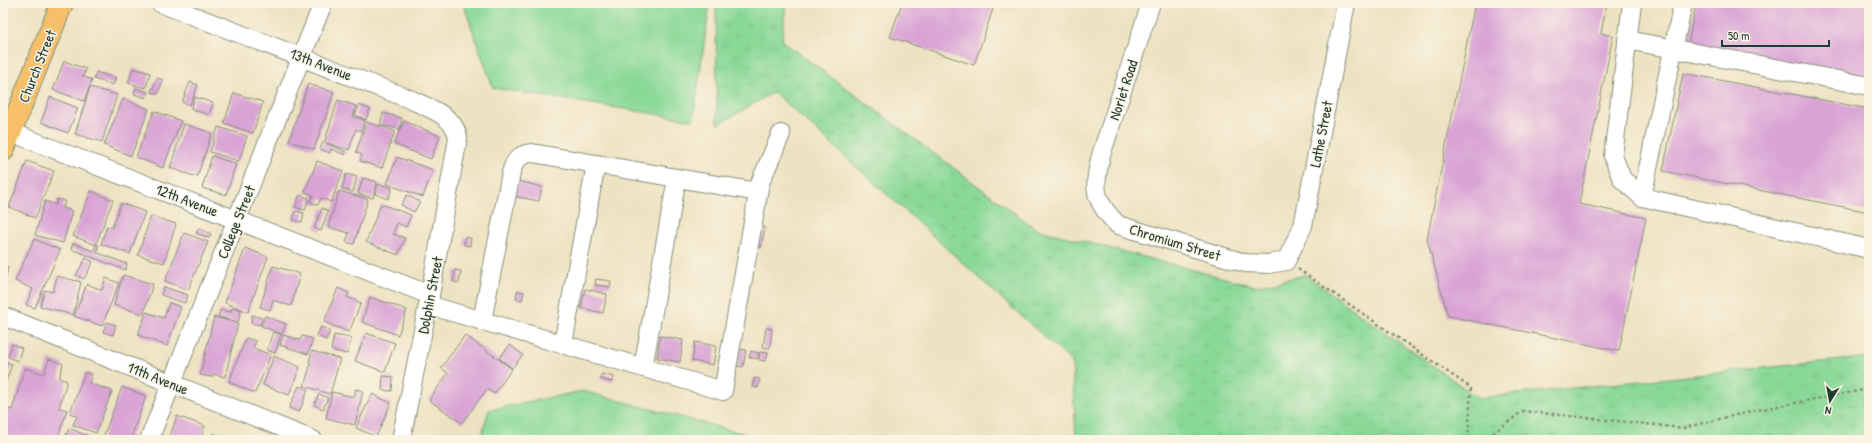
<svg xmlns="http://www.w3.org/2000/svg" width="1872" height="443" viewBox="0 0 1872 443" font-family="'Patrick Hand',sans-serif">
	<defs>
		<pattern id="park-tufts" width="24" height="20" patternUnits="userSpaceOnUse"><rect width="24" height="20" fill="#8bd998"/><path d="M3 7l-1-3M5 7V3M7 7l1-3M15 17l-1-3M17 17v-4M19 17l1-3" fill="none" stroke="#78bb84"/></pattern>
	</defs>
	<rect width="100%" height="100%" fill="#fcf5e5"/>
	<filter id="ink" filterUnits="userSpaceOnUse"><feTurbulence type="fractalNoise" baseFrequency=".025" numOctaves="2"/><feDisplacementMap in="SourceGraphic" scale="8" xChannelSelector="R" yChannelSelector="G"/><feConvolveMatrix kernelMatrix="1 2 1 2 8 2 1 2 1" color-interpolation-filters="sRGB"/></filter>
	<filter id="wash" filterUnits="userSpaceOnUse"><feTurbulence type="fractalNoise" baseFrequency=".012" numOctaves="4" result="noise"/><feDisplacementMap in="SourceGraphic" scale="16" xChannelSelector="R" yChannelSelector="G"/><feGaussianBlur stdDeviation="0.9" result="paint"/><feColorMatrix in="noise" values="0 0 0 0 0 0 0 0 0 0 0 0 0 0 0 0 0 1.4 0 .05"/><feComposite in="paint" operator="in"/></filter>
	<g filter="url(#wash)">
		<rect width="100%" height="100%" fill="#ede2c1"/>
		<!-- grass -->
		<g fill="#8bd998" stroke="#558b66">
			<polygon points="463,3 710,3 693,120 493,88"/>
			<polygon points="583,391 767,440 480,440 489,410"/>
		</g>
		<!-- park -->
		<polygon fill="url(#park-tufts)" stroke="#558b66" points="716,3 786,3 782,41 1036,229 1255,286 1305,275 1478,398 1869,357 1869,440 1076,440 1072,362 774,92 717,125"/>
		<g id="blocks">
			<!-- building -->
			<g fill="#d9a4d5">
				<polygon points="902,3 995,3 974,65 890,37"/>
				<polygon points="1475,3 1607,3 1601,33 1613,36 1579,204 1646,218 1619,351 1448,316 1427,239"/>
				<polygon points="1696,3 1869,3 1869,79 1688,44"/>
				<polygon points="64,61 86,69 83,76 92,80 84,101 53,90"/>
				<polygon points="133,68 150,73 146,88 128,83"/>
				<polygon points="96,72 116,78 113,85 94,79"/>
				<polygon points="1683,73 1869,109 1869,212 1663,171"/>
				<polygon points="157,78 163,80 158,94 151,92"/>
				<polygon points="190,82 198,85 190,105 182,102"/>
				<polygon points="308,84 334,92 314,149 289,141"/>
				<polygon points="90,87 117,95 102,142 75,134"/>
				<polygon points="136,88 148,92 146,98 134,94"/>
				<polygon points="234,93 263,102 253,133 224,123"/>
				<polygon points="50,97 78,108 68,133 41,122"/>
				<polygon points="195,97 213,103 209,115 191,109"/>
				<polygon points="123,99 149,109 131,156 104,145"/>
				<polygon points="338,100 356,106 353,117 365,120 361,131 356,129 349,150 326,143 346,152 345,155 331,149 330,153 320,149 323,142 324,143"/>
				<polygon points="359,105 370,109 366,120 355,115"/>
				<polygon points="154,111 181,121 163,168 136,157"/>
				<polygon points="383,113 402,118 400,129 380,125"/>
				<polygon points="404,121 440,136 431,159 394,144"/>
				<polygon points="366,122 395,131 382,168 360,161 362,155 356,152"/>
				<polygon points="184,124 212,133 197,177 170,168"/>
				<polygon points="218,127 247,136 239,161 210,152"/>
				<polygon points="212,156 236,164 226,195 202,188"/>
				<polygon points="397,157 433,170 423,197 387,184"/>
				<polygon points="27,161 54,171 35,218 9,207"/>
				<polygon points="317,161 343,171 331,202 321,198 318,205 310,202 313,195 305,192"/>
				<polygon points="346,174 357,177 353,192 342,189"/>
				<polygon points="363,178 377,182 373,198 358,194"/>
				<polygon points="518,181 542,187 539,201 514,196"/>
				<polygon points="378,184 392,188 388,199 375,194"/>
				<polygon points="91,191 113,200 96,244 99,245 96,252 127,264 125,270 71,249 73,243 93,251 96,245 73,236"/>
				<polygon points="339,191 368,199 354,244 346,242 349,233 328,227"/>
				<polygon points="300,195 309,198 305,210 295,207"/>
				<polygon points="407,195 420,202 414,212 401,205"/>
				<polygon points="57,199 65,201 63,208 72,211 63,243 35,235 45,201 56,205"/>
				<polygon points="121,203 145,212 130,254 101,244 107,226 112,228"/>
				<polygon points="381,204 411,215 406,227 397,223 393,234 405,238 398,255 366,242"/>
				<polygon points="322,208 328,211 321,231 314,228"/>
				<polygon points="295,211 304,213 302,222 293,220"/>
				<polygon points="151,216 176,224 164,263 138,255"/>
				<polygon points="757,225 765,228 761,248 752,246"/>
				<polygon points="199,228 211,234 209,238 196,233"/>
				<polygon points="184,233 208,242 188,290 165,281"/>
				<polygon points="465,237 471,238 470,246 464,245"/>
				<polygon points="34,239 60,250 35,308 26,305 33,289 15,281"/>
				<polygon points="245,248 268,257 248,312 225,303"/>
				<polygon points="86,258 93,262 84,279 76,275"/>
				<polygon points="3,266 8,267 4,287 3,286"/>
				<polygon points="273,266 300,274 291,306 273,300 270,310 260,307"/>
				<polygon points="455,270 461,271 459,283 453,282"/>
				<polygon points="123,275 153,284 143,314 114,305"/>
				<polygon points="57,276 81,282 73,315 40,306 45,290 53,292"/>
				<polygon points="106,278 119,283 102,326 74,316 87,284 102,290"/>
				<polygon points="596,279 611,281 610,287 595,285"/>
				<polygon points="164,287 188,295 185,303 161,295"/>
				<polygon points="338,288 349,293 347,297 361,303 349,332 324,322"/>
				<polygon points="585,289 607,294 603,313 581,308"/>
				<polygon points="517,291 524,292 522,300 516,299"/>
				<polygon points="370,297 407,310 398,335 362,322"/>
				<polygon points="169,303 181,307 167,346 138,335 146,312 164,318"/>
				<polygon points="232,308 241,310 238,322 218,317 220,310 231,312"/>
				<polygon points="252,315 262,318 260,325 251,323"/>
				<polygon points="265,316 286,324 282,334 261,326"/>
				<polygon points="214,317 238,323 225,377 213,374 212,377 200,375"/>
				<polygon points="107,322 116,325 113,335 103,332"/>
				<polygon points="321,327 330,331 326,340 317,336"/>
				<polygon points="766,328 772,329 770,348 763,347"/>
				<polygon points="273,332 281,334 275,353 267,350"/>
				<polygon points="366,333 395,343 385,372 355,361"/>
				<polygon points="283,335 300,340 302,336 313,339 308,354 280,345"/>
				<polygon points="334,335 351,338 347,354 331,350"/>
				<polygon points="465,335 512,369 494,394 487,389 462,423 429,400 448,373 441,368"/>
				<polygon points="660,336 683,340 680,362 657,358"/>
				<polygon points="246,338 256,341 253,348 271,355 255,393 229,382"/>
				<polygon points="695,342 716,346 713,365 692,361"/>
				<polygon points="12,344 22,348 18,361 8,357"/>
				<polygon points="510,345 523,355 512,368 499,358"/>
				<polygon points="740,349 746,350 743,367 737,366"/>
				<polygon points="312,351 340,359 330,394 304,386 311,363 309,362"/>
				<polygon points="751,351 759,353 757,359 749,357"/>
				<polygon points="760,352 768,353 766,361 759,360"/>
				<polygon points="274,356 300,367 289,395 263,385"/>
				<polygon points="49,359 63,364 59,378 67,381 59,408 67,410 57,440 3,440 3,407 12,410 25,368 44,374"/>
				<polygon points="3,361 12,364 3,390"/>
				<polygon points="85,372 92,375 89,383 112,391 96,433 73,425 77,416 70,413"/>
				<polygon points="602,374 614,377 612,382 600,379"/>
				<polygon points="383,376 393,377 392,391 382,390"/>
				<polygon points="754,378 760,379 758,388 752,387"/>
				<polygon points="299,386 308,390 299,412 289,408"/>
				<polygon points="122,387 146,396 130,440 102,440"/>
				<polygon points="356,389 363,391 355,425 326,418 332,392 354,397"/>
				<polygon points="319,394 328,398 323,409 314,405"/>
				<polygon points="372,394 391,403 376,437 356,428"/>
				<polygon points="177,416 205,426 200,440 169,439"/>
				<polygon points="69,428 88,436 86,440 71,440 65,438"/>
				<polygon points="213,433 232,440 210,440"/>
			</g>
		</g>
	</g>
	<g filter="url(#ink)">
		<use href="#blocks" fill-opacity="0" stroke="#86907a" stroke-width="1"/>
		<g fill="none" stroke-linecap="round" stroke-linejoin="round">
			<defs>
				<g id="minor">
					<path d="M160,3L407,98C426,107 455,115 458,138L430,295L401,440"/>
					<path d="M1151,3L1101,155C1093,188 1093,200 1118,225L1245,263L1268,264L1286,261L1303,226L1346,3"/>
					<polyline points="1632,3 1613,156 1622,179 1642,197 1869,249"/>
					<polyline points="1627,40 1869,86"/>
					<polyline points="10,132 430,295"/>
					<polyline points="1642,197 1683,3"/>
					<polyline points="428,305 723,391 760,183 781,134"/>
					<polyline points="3,316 313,440"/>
					<path d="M482,321L511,173C514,161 519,154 532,153L758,192"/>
					<polyline points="563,344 596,164"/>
					<polyline points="643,368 677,178"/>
					<polyline points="149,440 323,3"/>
				</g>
				<polyline id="major" points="3,150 62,3"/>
			</defs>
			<!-- minor casing -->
			<use href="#minor" stroke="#86907a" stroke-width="20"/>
			<!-- major casing -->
			<use href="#major" stroke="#86907a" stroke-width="24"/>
			<!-- path -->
			<g stroke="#86907a" stroke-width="2.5" stroke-dasharray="3 3" stroke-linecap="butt">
				<polyline points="1298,269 1471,388 1468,440"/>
				<polyline points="1483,440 1523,411 1683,428 1752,411 1869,389"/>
			</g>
			<!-- minor -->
			<use href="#minor" stroke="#fff" stroke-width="18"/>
			<!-- major -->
			<use href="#major" stroke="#f6c06b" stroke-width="22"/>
		</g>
	</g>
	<g text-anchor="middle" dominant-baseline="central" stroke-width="3" stroke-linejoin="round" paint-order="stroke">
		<!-- street labels -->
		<g font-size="15" fill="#1f3d34" stroke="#fcf5e5">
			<text transform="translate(321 64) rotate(21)">13th Avenue</text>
			<text transform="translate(37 66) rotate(-68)">Church Street</text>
			<text transform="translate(1123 90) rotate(-72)">Noriet Road</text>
			<text transform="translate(1321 134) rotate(-79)">Lathe Street</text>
			<text transform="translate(187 200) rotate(21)">12th Avenue</text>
			<text transform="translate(236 222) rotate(-68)">College Street</text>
			<text transform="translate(1175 242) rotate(17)">Chromium Street</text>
			<text transform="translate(430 295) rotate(-79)">Dolphin Street</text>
			<text transform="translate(158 378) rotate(22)">11th Avenue</text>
		</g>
	</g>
	<!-- margin -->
	<rect width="1872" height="443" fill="none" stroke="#fcf5e5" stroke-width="16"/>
	<!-- north arrow -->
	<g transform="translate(1830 401) rotate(191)" stroke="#fcf5e5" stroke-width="3" paint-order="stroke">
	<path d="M0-3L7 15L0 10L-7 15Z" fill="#1f3d34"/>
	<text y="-6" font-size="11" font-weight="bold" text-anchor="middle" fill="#1f3d34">N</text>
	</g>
	<!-- scale -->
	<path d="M1722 40v6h107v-6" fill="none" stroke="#1f3d34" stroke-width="2"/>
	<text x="1728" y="40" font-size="12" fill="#1f3d34" stroke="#fcf5e5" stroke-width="3" paint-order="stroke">50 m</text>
</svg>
